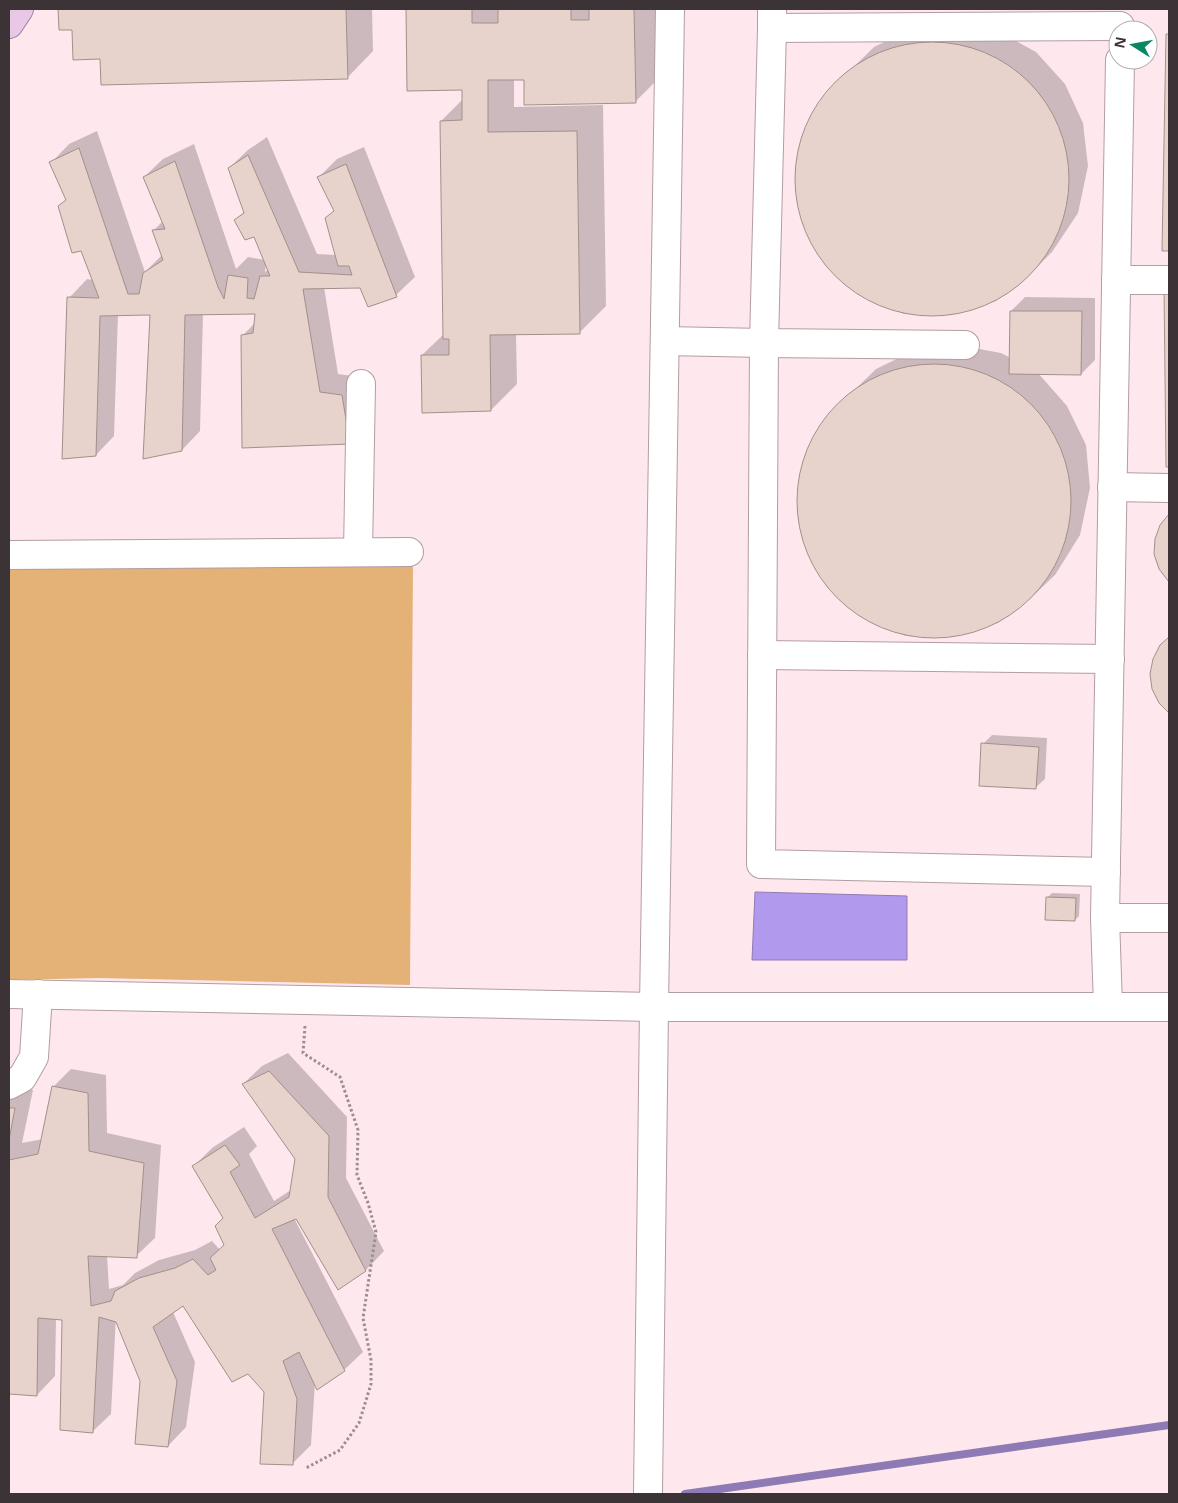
<svg xmlns="http://www.w3.org/2000/svg" width="1178" height="1503" viewBox="0 0 1178 1503" font-family="'Open Sans',sans-serif">
	<rect width="100%" height="100%" fill="#ffe8ed"/>
	<!-- green -->
	<polygon fill="#e4b177" points="413,564 410,985 99,978 9,980 9,565"/>
	<!-- water -->
	<polygon fill="#b19aee" stroke="#8e7bb6" points="755,892 907,896 907,960 752,960"/>
	<!-- shadow -->
	<g fill="#0003" fill-rule="evenodd">
		<polygon points="60,9 372,9 373,51 347,78 102,58 73,29 60,29"/>
		<polygon points="407,9 660,9 661,76 635,102 525,78 514,79 514,107 603,105 606,306 580,332 516,334 517,384 491,410 422,355 444,334 441,121 463,99 463,89 409,90"/>
		<polygon points="913,28 998,31 1036,52 1065,84 1083,123 1088,166 1078,213 1052,252 1033,271 996,301 951,315 904,314 861,296 825,265 803,224 795,177 803,134 824,96 874,47"/>
		<polygon points="1169,33 1169,250 1164,250 1168,34"/>
		<path d="M97,131L145,272L162,255L154,230L163,221L144,177L163,159L194,144L236,269L248,257L265,260L254,236L236,220L245,211L229,168L248,150L267,137L317,254L336,255L326,219L335,210L319,177L337,159L364,147L415,277L396,295L361,286L324,287L338,374L360,377L349,442L242,336L255,323L256,313H203L200,431L182,450L151,314H118L114,436L96,455L69,298L87,279L93,280L67,199L51,163L69,144ZM266,263L269,269L265,272Z"/>
		<polygon points="1169,285 1169,466 1167,466 1165,289"/>
		<polygon points="1025,297 1095,298 1095,360 1081,374 1038,373 1067,406 1086,445 1090,488 1080,535 1055,575 1035,594 998,623 953,637 906,636 863,618 827,587 805,546 797,499 805,456 826,418 876,369 915,350 958,345 1001,353 1011,358 1011,311"/>
		<polygon points="1169,515 1169,580 1160,569 1161,526"/>
		<polygon points="1169,637 1169,711 1160,702 1161,646"/>
		<polygon points="992,735 1047,738 1045,779 1035,788 983,744"/>
		<polygon points="1052,893 1080,894 1079,916 1075,920 1047,898"/>
		<polygon points="288,1053 347,1117 346,1178 384,1251 366,1270 338,1288 296,1217 294,1218 363,1352 344,1370 315,1382 311,1445 292,1464 265,1392 184,1304 173,1312 195,1362 186,1427 168,1446 116,1316 111,1414 92,1432 64,1318 56,1318 55,1376 37,1395 9,1393 9,1087 33,1090 22,1143 43,1139 53,1087 71,1069 106,1075 107,1133 161,1145 155,1238 136,1256 107,1255 109,1289 123,1285 135,1273 159,1260 195,1250 212,1241 220,1250 225,1244 225,1218 194,1166 212,1148 244,1127 257,1146 249,1154 274,1201 291,1190 297,1158 243,1084 262,1066"/>
	</g>
	<g fill="none" stroke-linecap="round" stroke-linejoin="round">
		<!-- stream -->
		<polyline stroke="#8e7bb6" stroke-width="8" points="685,1494 1169,1425"/>
	</g>
	<!-- building -->
	<g fill="#e8d2cc" stroke="#a38f8a">
		<polygon points="58,9 346,9 348,79 101,85 100,59 73,60 72,30 59,30"/>
		<polygon points="406,9 472,9 472,23 498,23 498,9 571,9 571,20 589,20 589,9 634,9 636,103 524,105 524,80 488,80 488,132 577,131 580,334 490,335 491,411 422,413 421,355 449,355 449,339 443,339 440,121 462,120 462,90 407,91"/>
		<polygon points="1166,34 1169,34 1169,251 1162,251"/>
		<circle cx="932" cy="179" r="137"/>
		<polygon points="79,148 128,294 139,294 143,273 163,260 152,230 165,229 143,177 175,161 218,287 224,299 228,275 248,278 247,298 254,299 260,276 270,276 254,237 245,240 234,220 244,213 228,168 248,155 299,272 352,275 349,266 338,266 325,218 334,211 317,177 346,164 397,297 368,307 360,288 303,289 320,392 342,395 350,444 242,448 241,335 253,333 255,314 185,315 182,451 143,459 150,315 100,316 96,456 62,459 67,297 99,298 81,251 72,253 58,206 66,200 49,162"/>
		<polygon points="1164,288 1169,288 1169,467 1166,467"/>
		<polygon points="1010,311 1082,311 1081,375 1009,374"/>
		<circle cx="934" cy="501" r="137"/>
		<polygon points="1169,514 1169,582 1159,569 1154,554 1155,539 1160,525"/>
		<polygon points="1169,637 1169,713 1159,703 1152,689 1150,674 1153,659 1160,645"/>
		<polygon points="981,743 1039,747 1036,789 979,786"/>
		<polygon points="1046,897 1076,898 1075,921 1045,920"/>
		<polygon points="269,1071 329,1136 328,1197 366,1271 338,1290 296,1219 272,1229 345,1371 317,1390 299,1352 283,1361 297,1399 293,1465 260,1464 264,1392 248,1374 232,1382 183,1306 153,1327 177,1381 168,1447 135,1444 140,1381 116,1322 99,1317 93,1433 60,1430 62,1320 38,1318 37,1396 9,1394 9,1160 38,1154 52,1086 88,1093 89,1151 144,1163 137,1258 88,1256 91,1306 111,1301 115,1291 139,1278 175,1268 193,1259 208,1275 216,1270 210,1258 224,1245 215,1226 223,1218 192,1166 225,1145 240,1165 230,1172 255,1218 289,1197 295,1159 242,1084"/>
		<polygon points="9,1108 15,1108 9,1140"/>
	</g>
	<g fill="none" stroke-linecap="round" stroke-linejoin="round">
		<defs>
			<g id="minor">
				<polyline points="670,9 654,1007 1169,1007"/>
				<polyline points="772,10 772,28 1120,26"/>
				<polyline points="772,28 764,343 965,345"/>
				<polyline points="1116,280 1169,280"/>
				<polyline points="665,341 764,343 761,864 1106,872"/>
				<polyline points="1112,487 1169,488"/>
				<polyline points="358,552 361,384"/>
				<polyline points="9,555 409,552"/>
				<polyline points="762,655 1110,659"/>
				<polyline points="1105,918 1169,918"/>
				<polyline points="9,994 654,1007 648,1494"/>
				<polyline points="1108,1006 1105,918 1120,60"/>
				<polyline points="9,1085 22,1078 34,1057 38,994"/>
			</g>
			<polyline id="major" points="9,24 19,9"/>
		</defs>
		<!-- minor casing -->
		<use href="#minor" stroke="#b29da2" stroke-width="30"/>
		<!-- major casing -->
		<use href="#major" stroke="#a27c9d" stroke-width="30"/>
		<!-- path -->
		<polyline stroke="#9c8d90" stroke-width="3" stroke-dasharray="2.5 2.5" stroke-linecap="butt" points="305,1026 303,1053 340,1077 358,1130 357,1175 368,1203 376,1232 363,1318 371,1360 371,1384 359,1423 340,1450 306,1468"/>
		<!-- minor -->
		<use href="#minor" stroke="#fff" stroke-width="28"/>
		<!-- major -->
		<use href="#major" stroke="#e8c8e6" stroke-width="28"/>
	</g>
	<!-- border -->
	<rect width="1178" height="1503" fill="none" stroke="#3b3335" stroke-width="20"/>
	<!-- north arrow -->
	<g transform="translate(1133 45) rotate(281)"><circle r="24" fill="#ffffff" stroke="#b1adae"/>
	<path d="M0-4L9 19L0 12L-9 19Z" fill="#0a8566"/>
	<text y="-8" font-size="14" font-weight="bold" text-anchor="middle" fill="#3b3335">N</text>
	</g>
</svg>
